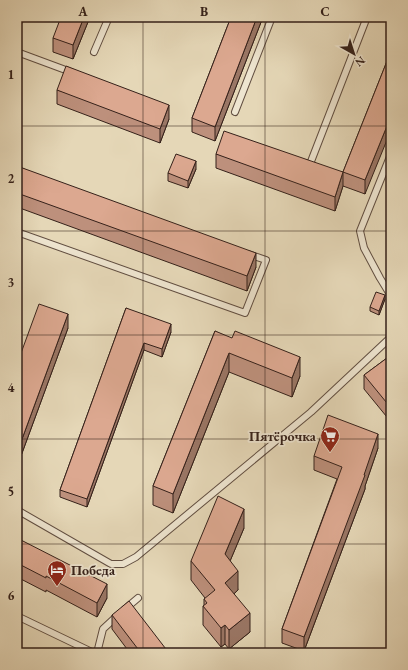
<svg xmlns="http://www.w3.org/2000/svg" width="408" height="670" viewBox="0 0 408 670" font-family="'EB Garamond',serif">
	<rect width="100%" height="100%" fill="#e5d7b7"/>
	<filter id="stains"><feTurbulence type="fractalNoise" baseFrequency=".005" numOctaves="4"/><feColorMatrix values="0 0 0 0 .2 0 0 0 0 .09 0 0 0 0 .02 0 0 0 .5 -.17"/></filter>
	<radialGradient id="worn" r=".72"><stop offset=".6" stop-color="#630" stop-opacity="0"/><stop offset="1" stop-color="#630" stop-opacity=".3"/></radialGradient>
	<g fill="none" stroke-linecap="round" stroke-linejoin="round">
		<defs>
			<g id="service">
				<polyline points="17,52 71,72"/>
				<polyline points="94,52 109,17"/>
				<polyline points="235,112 272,17"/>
				<polyline points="391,154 360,231 364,248 380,278 391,296"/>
				<polyline points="306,163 310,164 367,17"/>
				<polyline points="17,232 245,313 266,260 248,254"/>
				<polyline points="17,510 111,564 123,564 136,557 311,412 391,337"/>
				<polyline points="125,609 138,598"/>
				<polyline points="17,616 94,653"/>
				<polyline points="97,653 103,629 117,616"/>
			</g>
			<polyline id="minor" points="17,19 18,17"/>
		</defs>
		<!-- service casing -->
		<use href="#service" stroke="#614e41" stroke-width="8"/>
		<!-- minor casing -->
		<use href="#minor" stroke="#614e41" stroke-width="14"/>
		<!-- service -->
		<use href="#service" stroke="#eee5d0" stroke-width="6"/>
		<!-- minor -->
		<use href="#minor" stroke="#eee5d0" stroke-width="12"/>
	</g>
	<!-- wall -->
	<g fill="#bd907c" stroke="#35211a">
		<polygon points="90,17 73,59 53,52 53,38"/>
		<polygon points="231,17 263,17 215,141 192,132 192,118"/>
		<polygon points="391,51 365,194 343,186 335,211 216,168 216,154 343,172"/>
		<polygon points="57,90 169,119 160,143 57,104"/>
		<polygon points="17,166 256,267 247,291 17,207"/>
		<polygon points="196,169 188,188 168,181 168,173"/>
		<polygon points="385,299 379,315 370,311 370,307"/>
		<polygon points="126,308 171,332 162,357 144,350 87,507 60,497 60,490"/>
		<polygon points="68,328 18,464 17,464 17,364"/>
		<polygon points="215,331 300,376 292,397 229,372 173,513 153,505 153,486"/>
		<polygon points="391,355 391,422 364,389 364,375"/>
		<polygon points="378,448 365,486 365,489 304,651 282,643 282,629 337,479 314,470 314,456"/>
		<polygon points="244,528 230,561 238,590 234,594 250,632 229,649 225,644 221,647 203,625 203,606 204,606 204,599 205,598 191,580 191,561"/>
		<polygon points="17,538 107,598 97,617 46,590 46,592 17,577"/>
		<polygon points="112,615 169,653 130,653 112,629"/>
	</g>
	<!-- shaded-wall -->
	<g fill="#9a7665" stroke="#35211a">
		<polygon points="84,17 90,17 73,59 73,45"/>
		<polygon points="257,17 263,17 215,141 215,127"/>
		<polygon points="169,105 169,119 160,143 160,129"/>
		<polygon points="391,116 391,130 365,194 365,180"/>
		<polygon points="196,161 196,169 188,188 188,181"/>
		<polygon points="343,172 343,186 335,211 335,197"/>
		<polygon points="256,253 256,267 247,291 247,276"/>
		<polygon points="385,295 385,299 379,315 379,311"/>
		<polygon points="68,314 68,328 18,464 18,450"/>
		<polygon points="171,324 171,332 162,357 162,349"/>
		<polygon points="144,343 144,350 87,507 87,499"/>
		<polygon points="229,353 229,372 173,513 173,494"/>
		<polygon points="300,357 300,376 292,397 292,378"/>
		<polygon points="378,434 378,448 365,486 365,489 304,651 304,637"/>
		<polygon points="244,509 244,528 225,573 225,554"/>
		<polygon points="238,571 238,590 225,602 225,583"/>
		<polygon points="107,584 107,598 97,617 97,603"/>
		<polygon points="250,613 250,632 229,649 229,630"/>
		<polygon points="225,625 225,644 221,647 221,628"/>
	</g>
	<!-- building -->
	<g fill="#dca890" stroke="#35211a">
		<polygon points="61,17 84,17 73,45 53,38"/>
		<polygon points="231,17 257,17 215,127 192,118"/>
		<polygon points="391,51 391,116 365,180 343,172"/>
		<polygon points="66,66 169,105 160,129 57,90"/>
		<polygon points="224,131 343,172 335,197 216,154"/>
		<polygon points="176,154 196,161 188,181 168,173"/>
		<polygon points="17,166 256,253 247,276 17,193"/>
		<polygon points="376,292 385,295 379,311 370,307"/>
		<polygon points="39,304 68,314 18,450 17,450 17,364"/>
		<polygon points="126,308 171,324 162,349 144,343 87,499 60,490"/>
		<polygon points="215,331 232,338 235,331 300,357 292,378 229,353 173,494 153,486"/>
		<polygon points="391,355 391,408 364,375"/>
		<polygon points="328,415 378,434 364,475 365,475 304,637 282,629 342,467 314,456"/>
		<polygon points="218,496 244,509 225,554 238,571 225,583 250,613 229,630 225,625 221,628 203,606 207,603 204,599 215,590 191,561"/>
		<polygon points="17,538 107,584 97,603 46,576 46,578 17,563"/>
		<polygon points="129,601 169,653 141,653 112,615"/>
	</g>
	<!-- grid -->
	<path fill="none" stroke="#35211a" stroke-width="1" stroke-opacity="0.55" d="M143,17V653M265,17V653M17,126H391M17,231H391M17,335H391M17,439H391M17,544H391"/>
	<!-- icons -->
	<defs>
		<symbol id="supermarket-pin" viewBox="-11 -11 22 30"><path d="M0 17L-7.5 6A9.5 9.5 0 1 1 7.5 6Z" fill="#8f2418" stroke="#eee5d0"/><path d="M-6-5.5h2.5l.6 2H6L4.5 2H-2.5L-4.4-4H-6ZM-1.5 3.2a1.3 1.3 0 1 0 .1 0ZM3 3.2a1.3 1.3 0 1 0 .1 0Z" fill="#fff"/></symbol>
		<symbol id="hotel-pin" viewBox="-11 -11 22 30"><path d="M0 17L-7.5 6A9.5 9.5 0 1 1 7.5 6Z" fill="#8f2418" stroke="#eee5d0"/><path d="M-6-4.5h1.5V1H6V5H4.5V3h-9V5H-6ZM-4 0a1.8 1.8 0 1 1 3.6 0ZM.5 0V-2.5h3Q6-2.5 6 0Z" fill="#fff"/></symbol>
	</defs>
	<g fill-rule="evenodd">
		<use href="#supermarket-pin" x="319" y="425" width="22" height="30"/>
		<use href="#hotel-pin" x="46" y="559" width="22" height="30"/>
	</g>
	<g text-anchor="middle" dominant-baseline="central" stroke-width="3.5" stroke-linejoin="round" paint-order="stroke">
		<!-- poi labels -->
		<g font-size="14" font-weight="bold" fill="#35211a" stroke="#eee5d0" text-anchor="end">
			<text x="316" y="436">Пятёрочка</text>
			<text x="71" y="570" text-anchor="start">Победа</text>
		</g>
	</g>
	<!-- margin -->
	<rect width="408" height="670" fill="none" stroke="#e5d7b7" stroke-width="44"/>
	<!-- north arrow -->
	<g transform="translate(354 54) rotate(141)" stroke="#eee5d0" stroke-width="3" paint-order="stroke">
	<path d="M0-3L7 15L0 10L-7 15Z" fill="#35211a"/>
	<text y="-6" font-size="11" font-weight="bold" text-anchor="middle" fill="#35211a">N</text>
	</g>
	<rect x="22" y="22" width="364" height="626" fill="none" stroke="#35211a" stroke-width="1.5"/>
	<g font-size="13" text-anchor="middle" font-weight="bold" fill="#35211a">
		<text x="83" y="16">A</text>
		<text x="204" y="16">B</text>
		<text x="325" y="16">C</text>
		<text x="11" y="79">1</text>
		<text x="11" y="183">2</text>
		<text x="11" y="287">3</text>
		<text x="11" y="392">4</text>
		<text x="11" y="496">5</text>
		<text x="11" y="600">6</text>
	</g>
	<rect width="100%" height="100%" filter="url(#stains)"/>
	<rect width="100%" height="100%" fill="url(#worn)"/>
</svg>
